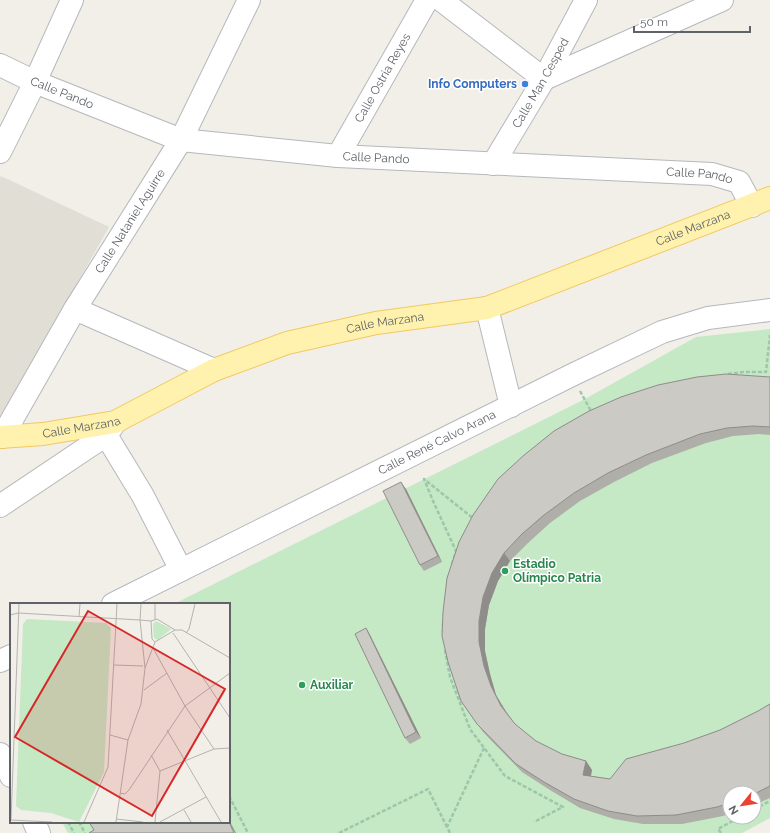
<svg xmlns="http://www.w3.org/2000/svg" width="770" height="833" viewBox="0 0 770 833" font-family="Raleway,sans-serif">
	<rect width="100%" height="100%" fill="#f1efe8"/>
	<!-- education -->
	<polygon fill="#e1ded6" points="1,176 109,227 0,419 0,178"/>
	<!-- green -->
	<path fill="#c5e8c5" fill-rule="evenodd" d="M770,329V818L742,833H68L62,822H229V604H174L585,399L696,337ZM730,793H754V817H730Z"/>
	<g fill="none" stroke-linecap="round" stroke-linejoin="round">
		<defs>
			<g id="minor">
				<polyline points="441,0 544,79"/>
				<path id="s1" d="M0,65L35,82L181,140L338,156L712,174L739,182L752,206"/>
				<polyline points="544,79 722,0"/>
				<polyline points="0,152 35,82 72,0"/>
				<path id="s2" d="M338,156L427,0"/>
				<path id="s3" d="M493,164L544,79L586,0"/>
				<polyline points="487,308 511,406"/>
				<polyline points="75,309 214,370"/>
				<polyline points="106,435 143,496 181,570"/>
				<path id="s4" d="M2,437L75,309L181,140L249,0"/>
				<polyline points="0,506 106,435 114,424"/>
				<path id="s5" d="M113,604L572,375L662,332L708,318L770,310"/>
				<polyline points="0,661 11,656"/>
				<polyline points="0,754 11,776"/>
				<polyline points="34,822 39,833"/>
			</g>
			<g id="major">
				<path id="s6" d="M0,437L43,434L115,422L214,370L287,343L376,323L487,308L770,198"/>
			</g>
		</defs>
		<!-- minor casing -->
		<use href="#minor" stroke="#b5b8bc" stroke-width="24"/>
		<!-- major casing -->
		<use href="#major" stroke="#f2c960" stroke-width="24"/>
		<!-- path -->
		<g stroke="#9cc7a9" stroke-width="2.5" stroke-dasharray="4 2" stroke-linecap="butt">
			<polyline points="728,374 743,372 766,372 770,335"/>
			<polyline points="580,391 591,411"/>
			<polyline points="452,564 456,551 433,501 424,479 474,519"/>
			<polyline points="443,633 443,622"/>
			<polyline points="445,650 450,677 470,729 505,776 563,807 534,822"/>
			<polyline points="229,796 248,833"/>
			<polyline points="754,809 770,801"/>
			<polyline points="68,822 74,833"/>
			<polyline points="79,822 85,833"/>
			<polyline points="339,833 428,789 447,827"/>
			<polyline points="450,833 447,827 484,748"/>
			<polyline points="721,833 718,829 740,817"/>
		</g>
		<!-- minor -->
		<use href="#minor" stroke="#fff" stroke-width="22"/>
		<!-- major -->
		<use href="#major" stroke="#fff2af" stroke-width="22"/>
	</g>
	<!-- wall -->
	<g fill="#afaea9">
		<polygon points="697,377 770,377 770,435 759,434 733,436 706,443 652,463 614,482 580,501 550,523 528,543 510,561 498,581 489,605 485,629 485,651 490,674 496,695 506,711 515,724 536,741 562,754 586,761 592,770 591,776 610,779 684,743 720,730 758,711 770,704 770,798 754,805 754,793 730,793 730,813 723,816 682,824 643,824 614,819 580,808 550,790 522,772 483,732 461,701 447,578"/>
		<polygon points="406,489 442,562 424,571 420,565"/>
		<polygon points="366,628 370,635 421,738 410,744 405,738"/>
	</g>
	<!-- shaded-wall -->
	<g fill="#8f8d8a">
		<polygon points="401,482 406,489 442,562 438,556"/>
		<polygon points="504,553 510,561 498,581 489,605 485,629 485,651 490,674 496,695 507,714 501,706 491,686 484,666 479,642 479,621 483,597 492,573"/>
		<polygon points="366,628 370,635 421,738 416,732"/>
		<polygon points="586,761 592,770 589,784 583,775"/>
		<polygon points="229,820 236,833 235,833 229,822"/>
	</g>
	<!-- building -->
	<g fill="#cccac5" stroke="#8f8d8a">
		<polygon points="726,374 770,377 770,427 753,426 727,428 700,434 646,455 608,473 574,493 544,515 522,534 504,553 492,573 483,597 479,621 479,642 484,666 491,686 501,706 515,724 536,741 562,754 586,761 583,775 610,779 626,759 684,743 720,730 758,711 770,704 770,786 754,794 754,793 730,793 730,803 717,807 676,815 637,816 608,811 574,799 544,782 516,764 477,724 461,701 448,662 442,636 443,612 447,578 459,542 473,515 498,479 523,456 554,431 589,411 621,397 658,385 697,377"/>
		<polygon points="401,482 438,556 420,565 383,491"/>
		<polygon points="366,628 416,732 405,738 355,634"/>
		<polygon points="89,822 229,822 234,833 89,833 94,830"/>
	</g>
	<!-- markers -->
	<circle fill="#3f7fe0" stroke="#fff" stroke-width="1.5" cx="525" cy="84" r="4"/>
	<g fill="#2e9e5b" stroke="#fff" stroke-width="1.5">
		<circle cx="505" cy="571" r="4"/>
		<circle cx="302" cy="685" r="4"/>
	</g>
	<g text-anchor="middle" dominant-baseline="central" stroke-width="3" stroke-linejoin="round" paint-order="stroke">
		<!-- street labels -->
		<g font-size="12" fill="#5f6368" stroke="#fff">
			<text stroke="none"><textPath href="#s2" startOffset="90">Calle Ostria Reyes</textPath></text>
			<text stroke="none"><textPath href="#s3" startOffset="94">Calle Man Cesped</textPath></text>
			<text stroke="none"><textPath href="#s1" startOffset="68">Calle Pando</textPath></text>
			<text stroke="none"><textPath href="#s1" startOffset="392">Calle Pando</textPath></text>
			<text stroke="none"><textPath href="#s1" startOffset="716">Calle Pando</textPath></text>
			<text stroke="none"><textPath href="#s4" startOffset="251">Calle Nataniel Aguirre</textPath></text>
			<text stroke="none"><textPath href="#s6" startOffset="730">Calle Marzana</textPath></text>
			<text stroke="none"><textPath href="#s6" startOffset="406">Calle Marzana</textPath></text>
			<text stroke="none"><textPath href="#s6" startOffset="82">Calle Marzana</textPath></text>
			<text stroke="none"><textPath href="#s5" startOffset="362">Calle René Calvo Arana</textPath></text>
		</g>
		<!-- shop labels -->
		<g font-size="12" font-weight="bold" fill="#366cbe" stroke="#fff" text-anchor="end">
			<text x="517" y="84">Info Computers</text>
		</g>
		<!-- leisure labels -->
		<g font-size="12" font-weight="bold" fill="#27864d" stroke="#fff" text-anchor="start">
			<text x="513" y="564">Estadio<tspan x="513" dy="14">Olímpico Patria</tspan></text>
			<text x="310" y="685">Auxiliar</text>
		</g>
	</g>
	<!-- overview -->
	<g transform="translate(10 603)">
		<rect width="220" height="220" fill="#f1efe8"/>
		<path d="M17,16L96,20L101,25L94,169L69,219L41,210L11,207L6,203L13,21ZM146,18L161,26L148,37L144,35L143,21Z" fill="#c5e8c5"/>
		<path fill="none" stroke="#b3b3b1" stroke-width="1" d="M131,1L130,17L141,18M0,12L8,10L130,17L135,65M69,14L70,1M145,16V1M141,18L147,16L165,27M141,18L142,36L145,39M165,27H172L220,55M163,30L220,115M176,30L179,26L185,1M145,39L165,27M143,45L175,103L204,146M104,62L133,63M134,87L157,70M157,127L211,219M100,132L118,137M141,152L150,168M150,168L204,146L220,145M110,190L115,191L119,187L175,103L220,70M174,207L181,219M106,216L133,219M0,217L42,219M1,217L9,1M74,219L98,164L107,1M106,219L118,137L131,101L135,65L145,39M145,219L150,168M150,219L196,194"/>
		<path fill="#d62828" fill-opacity="0.15" stroke="#d62828" stroke-width="2" d="M78,8L215,86L142,213L5,134Z"/>
		<rect width="220" height="220" fill="none" stroke="#5f6368" stroke-width="2"/>
	</g>
	<!-- north arrow -->
	<g transform="translate(742 805) rotate(240)"><circle r="19" fill="#ffffff" stroke="#bfc1c3"/>
	<path d="M0-3L7 15L0 10L-7 15Z" fill="#ea4335"/>
	<text y="-6" font-size="11" font-weight="bold" text-anchor="middle" fill="#5f6368">N</text>
	</g>
	<!-- scale -->
	<path d="M634 26v6h116v-6" fill="none" stroke="#5f6368" stroke-width="2"/>
	<text x="640" y="26" font-size="12" fill="#5f6368" stroke="#ffffff" stroke-width="3" paint-order="stroke">50 m</text>
</svg>
